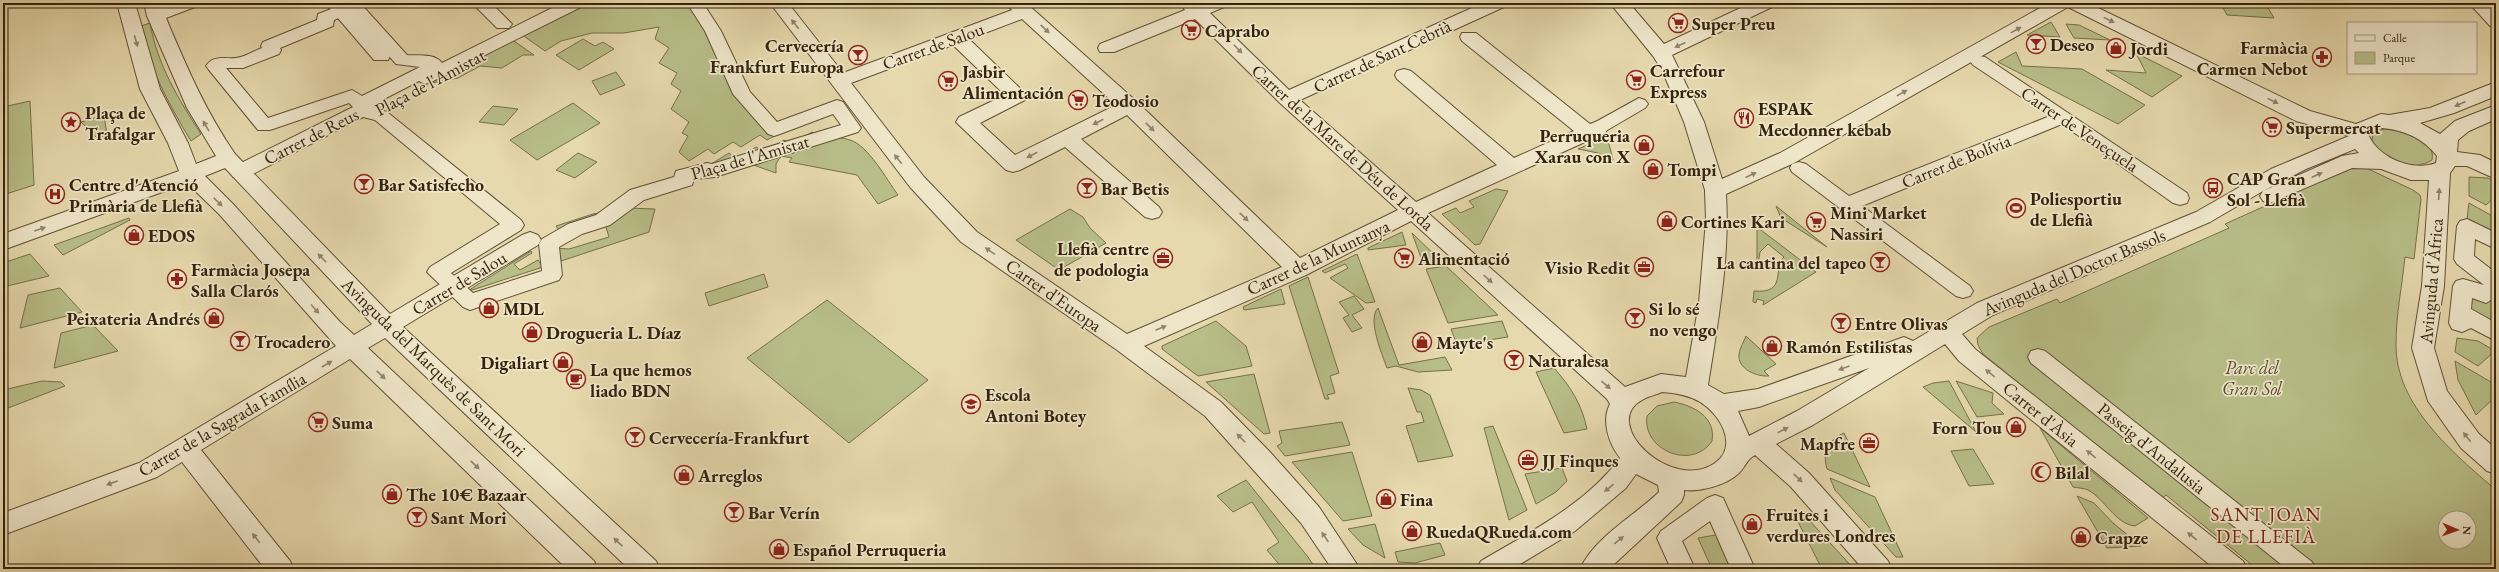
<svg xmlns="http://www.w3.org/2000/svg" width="2499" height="572" viewBox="0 0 2499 572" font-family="'EB Garamond',serif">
	<rect width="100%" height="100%" fill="#e6d9ad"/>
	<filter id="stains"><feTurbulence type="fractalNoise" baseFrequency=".005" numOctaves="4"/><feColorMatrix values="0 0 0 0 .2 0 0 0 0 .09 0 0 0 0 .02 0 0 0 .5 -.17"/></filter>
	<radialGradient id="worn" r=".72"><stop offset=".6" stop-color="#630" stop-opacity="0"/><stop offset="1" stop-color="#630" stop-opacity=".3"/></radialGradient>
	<!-- green -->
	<g fill="#b8be88" stroke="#76704a" fill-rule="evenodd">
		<polygon points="582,3 693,3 777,135 767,140 760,135 741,147 733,142 714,154 708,149 689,161 679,152 688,136 682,133 689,122 671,109 681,91 671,84 677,73 659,63 669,48 655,39 659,27 624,33 592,33 561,41 545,51 521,34"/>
		<polygon points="2220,3 2265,3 2274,18 2227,15"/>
		<polygon points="2051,22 2060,37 2027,35"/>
		<path d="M150,23C157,64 179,100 201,134L191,141C169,105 150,68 138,27Z"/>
		<polygon points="2066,24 2079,25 2110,40 2074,38"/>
		<polygon points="511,39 534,55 523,55 502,68 480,66 458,78 421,85"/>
		<polygon points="583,39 595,46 603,42 614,49 579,70 556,55"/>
		<polygon points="2016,52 2022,66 2082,69 2145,105 2118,124 1998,62"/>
		<polygon points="2136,53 2182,76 2152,97 2106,70 2146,73"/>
		<polygon points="616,72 625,85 600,95 592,81"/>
		<polygon points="30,101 34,185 3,195 3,107"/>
		<polygon points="573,103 600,123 537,160 510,140"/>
		<polygon points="493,106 518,109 504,125 479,122"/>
		<polygon points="104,115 107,135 97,138 81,122"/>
		<path d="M2384,129C2399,128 2437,140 2432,160C2413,173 2382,159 2372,141L2373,133Z"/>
		<path d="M812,132C824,141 836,135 850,140C868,145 887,180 898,195L878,204L857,175L789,162L792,158L781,156L776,164V173L745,162L708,166L729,153L736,159L756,147L765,152L784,140L792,144Z"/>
		<polygon points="1607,136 1613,160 1598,153 1578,149"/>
		<polygon points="578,153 597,162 575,178 556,170"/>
		<path d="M2354,166L2364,167L2413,190L2420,195L2421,199L2414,259L2405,257C2402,286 2396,315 2396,344C2395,405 2454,454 2496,490V569H2257L2166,495L2161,499L1983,354L1978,345L1977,338L1989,327L2057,299L2060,303L2229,228L2225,224ZM2445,518H2469V542H2445Z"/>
		<polygon points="2469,177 2488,178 2496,182 2496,196 2486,205 2469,196"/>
		<polygon points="1496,189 1508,191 1480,244 1475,245 1442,214 1456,208 1460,213 1474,207 1469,201"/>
		<polygon points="2469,203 2496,218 2496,229 2492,233 2467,219"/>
		<polygon points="1776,206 1827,247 1781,218"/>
		<polygon points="626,208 655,209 649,232 558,262 541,247 569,249 609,237 604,221 559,230 556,226 593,214"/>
		<polygon points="1070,209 1083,217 1090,228 1106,243 1059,270 1016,240"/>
		<polygon points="129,218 130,220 63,255 54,245"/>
		<path d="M1757,227L1816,272L1763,305L1764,301L1757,299L1756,303L1753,302L1754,291C1788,294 1772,268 1784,257L1768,244L1760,252L1757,270Z"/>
		<polygon points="1402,232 1406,245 1368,250 1368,248"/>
		<polygon points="1412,233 1441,261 1423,263"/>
		<polygon points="531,251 532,253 514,264 520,270 538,260 543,267 466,292"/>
		<polygon points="30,254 49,276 3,287 3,263"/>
		<polygon points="1357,254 1375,302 1366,303 1330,278 1348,268 1345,264 1325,273 1322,271"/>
		<polygon points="1446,266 1498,315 1448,323 1426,269"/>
		<polygon points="764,274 768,287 709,306 705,293"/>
		<polygon points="1308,277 1339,373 1330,376 1335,393 1327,395 1329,399 1325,399 1289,286"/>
		<polygon points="2496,285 2496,306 2491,316 2494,332 2470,317 2463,286"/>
		<polygon points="60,288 82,312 20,328 28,295"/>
		<polygon points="1281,289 1285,304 1244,310 1243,307"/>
		<polygon points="1354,296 1364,309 1352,315 1362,328 1352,332 1343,318 1349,315 1339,302"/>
		<polygon points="827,300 928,380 849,443 747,358"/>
		<path d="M1378,308L1399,365L1445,357L1452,370L1418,372L1396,366L1387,368C1382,354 1367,319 1378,308Z"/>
		<polygon points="1216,321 1246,346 1252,366 1198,376 1162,349 1162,346"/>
		<polygon points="1502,321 1508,337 1457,345 1451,329"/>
		<polygon points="93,325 118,351 54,368 61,333"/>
		<path d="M1746,336L1776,364L1764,371L1769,376C1757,377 1737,369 1739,354C1740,348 1744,341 1746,336Z"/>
		<polygon points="2457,338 2478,341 2495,351 2478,366 2455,352"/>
		<polygon points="2455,361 2496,385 2496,396 2476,415 2458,380"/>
		<path d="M1554,368C1571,387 1582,405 1587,429L1564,433L1536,372Z"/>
		<polygon points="1254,374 1270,433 1264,434 1206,382"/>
		<polygon points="42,381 61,382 65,386 3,410 3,390"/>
		<polygon points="1949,381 1976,432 1923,387 1933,383"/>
		<polygon points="1956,381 1993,393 1992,403 2004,414 1977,417"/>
		<polygon points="1408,388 1421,390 1430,395 1453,456 1418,462 1406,426 1424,422 1421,412 1417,412"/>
		<path d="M1674,402C1694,406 1716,417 1712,441C1692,471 1642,450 1647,416L1657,406Z"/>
		<polygon points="1342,422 1350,445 1285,456 1277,446 1282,443 1279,431"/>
		<polygon points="1493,426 1527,510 1509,520 1484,428"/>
		<path d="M2040,428L2148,518L2135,526C2115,524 2105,499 2088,490C2084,488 2078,488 2073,487Z"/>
		<path d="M1844,433L1870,487L1827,469C1822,452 1828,440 1844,433Z"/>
		<polygon points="1973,449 1994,484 1969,486 1951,451"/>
		<polygon points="1352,452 1372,516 1343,521 1292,462"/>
		<polygon points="1562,468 1567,481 1556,492 1536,504 1525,474"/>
		<polygon points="1830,478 1875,497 1903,557 1896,557 1835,490"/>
		<polygon points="1246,480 1308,557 1316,569 1283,569 1267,550 1279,542 1252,502 1233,512 1217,496"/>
		<polygon points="2077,496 2094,503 2113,523 2141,546 2107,548"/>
		<polygon points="1792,510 1809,520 1853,568 1822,569"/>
		<polygon points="1375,524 1385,558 1363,545 1348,529"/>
		<polygon points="1727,533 1743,569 1712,569 1698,538"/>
		<polygon points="1440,543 1445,555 1415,563 1398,562 1395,552"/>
	</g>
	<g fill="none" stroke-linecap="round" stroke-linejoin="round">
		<defs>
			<g id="pedestrian">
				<path d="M347,3H360L407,55C418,56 435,53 442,63L562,3H583L581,7L431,82L425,84L419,81L384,99L386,102L378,109L387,112L521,220L524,225L521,230L451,273L473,293L542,271L539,244L542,239L568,224L596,215L630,190L674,177L676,171L707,163L712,164L841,125L833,114L780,134L774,136L768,134L733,94L705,31L687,3H703L721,31L750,92L777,122L837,100L843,102L861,128L858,132L715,177L694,179L692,185L644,200L610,225L582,234L559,247L562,275L559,280L470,310L463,307L427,272L430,267L500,224L375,120L363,117L247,177L240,178L233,177L231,172L233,167L353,107L349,103L270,130H258L209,70L206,66C213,55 225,59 235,58C243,58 254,51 262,48L261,46L263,42L317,20L318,14ZM351,13L396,64L420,67L362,96L352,90L268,118L226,68H243L279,54L281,50L280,48L333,26L334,20Z"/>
				<polygon points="1979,56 1985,57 2187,193 2189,198 2187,203 2180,205 2173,203 2062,124 1862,206 1970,286 1973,291 1970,296 1963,298 1956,296 1792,172 1790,168 1792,164 1799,162 1806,164 1849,196 2050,116 1973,65 1970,61 1973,57"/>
				<polygon points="1639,98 1645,100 1648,104 1645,108 1604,132 1598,134 1592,132 1589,128 1592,124"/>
				<polygon points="2467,219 2496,233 2496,249 2475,239 2474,256 2496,273 2496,297 2486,303 2472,298 2471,309 2496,323 2496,341 2471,328 2462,332 2452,329 2449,323 2453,286 2456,281 2463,279 2484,285 2457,264 2454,259 2457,226 2460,221"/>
				<polygon points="2038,349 2045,351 2312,562 2316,569 2287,569 2031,363 2028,357 2031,351"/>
				<polygon points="1715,495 1723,498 1755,569 1731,569 1710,521 1682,541 1695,569 1671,569 1657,538 1661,531 1707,498"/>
			</g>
			<g id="minor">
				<path d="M117,3H135L160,89L188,143L196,164L216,156L187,108L147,16L144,3H162L163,7L173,3H198L195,7L166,18C186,66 206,112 235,154L390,314L522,235L530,232L538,235L541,240L538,245L403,327L656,561L660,569H629L385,338L368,348L594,561L598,569H567L350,359L201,450L290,561L294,569H265L182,462L157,477L3,535V513L139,463L336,346L219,214L187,183L3,250V234L179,171L168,143L140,89ZM225,168L372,324L354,335L340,322L233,204L205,176Z"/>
				<polygon points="325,3 344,3 388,52 390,56 388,60 374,60"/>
				<polygon points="472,3 491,3 512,24 509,28 497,28"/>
				<path d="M770,3H788L843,73L1012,10L1006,3H1026L1136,101L1300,258L1398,210L1280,103L1195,19L1114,52H1100L1098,48L1100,44L1185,10L1180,3H1227L1224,7L1210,13L1289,90L1483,3H1507L1504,7L1300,100L1416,202L1497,165L1397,79L1395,75L1397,71L1404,69L1411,71L1514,158L1574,131L1462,41L1460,37L1462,33H1476L1590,124L1598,121L1605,123L1608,128L1605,133L1428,213L1625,387L1661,374L1686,377L1699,303L1706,220L1705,190L1684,122L1662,70L1653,56L1610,3H1629L1664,44L1751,3H1775L1772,7L1672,55L1704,122L1722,179L1780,153L2049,3H2088L2310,111L2356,124L2381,114L2389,115L2430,108L2496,82V96L2454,113L2420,123L2440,134L2455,121L2496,105V119L2469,131L2458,140L2457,152L2480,155L2496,163V179L2467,166H2455L2450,173L2444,286L2434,348L2447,391L2479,434L2496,449V474L2487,471L2461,448L2428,401L2412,348L2422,286L2429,180H2411L2381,169L2352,168L2270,203L2263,201L2260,196L2263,191L2210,222L1993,315L1962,334L1975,349L2243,561L2247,569H2215L1959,361L1945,344L1813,425L1776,444L1809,473L1888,561L1892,569H1863L1791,487L1755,455C1746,460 1746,466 1739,473C1727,485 1700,492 1684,490V495L1681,502L1609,569H1580C1596,536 1633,517 1659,492L1658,485L1636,474L1626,488L1575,531L1512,569H1477L1481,561C1530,532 1586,504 1620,458C1609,444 1601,421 1610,404L1607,399L1411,221L1306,275L1144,346L1221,402L1269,451L1319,507L1360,569H1332L1301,523L1205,416L1117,350L961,242L910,187ZM2068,7L2296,121L2349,136L2271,169L2196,212L1977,303L1913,341L1904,337L1758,389L1724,394L1708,385C1718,322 1730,257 1726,194L1794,163ZM1022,19L1116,105L1015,155L980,123L1025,100L1028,96L969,39ZM953,45L1005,95L959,117L956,122L1006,170L1013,172L1020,170L1065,147L1145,217L1152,219L1159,217L1162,212L1159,207L1081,139L1127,115L1282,267L1127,334L977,232L924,177L851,83ZM2382,128C2404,130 2423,138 2437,156L2436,163C2413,172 2379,158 2369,136L2371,131ZM2355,149L2359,153L2342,156L2263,191L2306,169ZM1869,368L1797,411L1749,436L1738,411L1759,407ZM1662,392C1675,393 1689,395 1700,402C1720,414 1739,446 1715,463C1672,493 1599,424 1642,400C1648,396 1656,395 1662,392Z"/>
				<polygon points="2469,3 2488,3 2496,11 2496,28 2490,26"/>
			</g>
		</defs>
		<!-- pedestrian casing -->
		<use href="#pedestrian" stroke="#615034" stroke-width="2"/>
		<!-- minor casing -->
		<use href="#minor" stroke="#615034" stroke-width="2"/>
		<!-- pedestrian -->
		<use href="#pedestrian" fill="#efe6ca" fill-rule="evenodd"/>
		<!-- minor -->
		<use href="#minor" fill="#efe6ca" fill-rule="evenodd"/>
	</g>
	<!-- one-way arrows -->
	<defs><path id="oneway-solid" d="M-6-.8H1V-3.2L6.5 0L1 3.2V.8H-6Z"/></defs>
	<g fill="#92846b">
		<use href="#oneway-solid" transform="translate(2109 20) rotate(26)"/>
		<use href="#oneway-solid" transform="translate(795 24) rotate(-128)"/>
		<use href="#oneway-solid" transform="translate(1045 29) rotate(43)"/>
		<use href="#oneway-solid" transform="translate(2016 30) rotate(-29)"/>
		<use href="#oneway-solid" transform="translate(136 41) rotate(75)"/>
		<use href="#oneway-solid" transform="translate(1680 45) rotate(155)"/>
		<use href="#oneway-solid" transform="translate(1238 49) rotate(45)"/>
		<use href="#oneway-solid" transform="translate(1902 93) rotate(-29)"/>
		<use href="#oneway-solid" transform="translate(2273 101) rotate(26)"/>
		<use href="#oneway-solid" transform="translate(2460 104) rotate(156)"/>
		<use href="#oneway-solid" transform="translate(1098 122) rotate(153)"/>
		<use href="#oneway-solid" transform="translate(206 126) rotate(-120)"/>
		<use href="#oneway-solid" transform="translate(1150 127) rotate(44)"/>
		<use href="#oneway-solid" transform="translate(1032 155) rotate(153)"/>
		<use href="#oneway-solid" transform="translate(898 159) rotate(-128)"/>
		<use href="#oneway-solid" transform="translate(1751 175) rotate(-24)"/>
		<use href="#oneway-solid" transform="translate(2317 175) rotate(-24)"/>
		<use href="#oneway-solid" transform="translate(2439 194) rotate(-86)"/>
		<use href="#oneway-solid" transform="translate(218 202) rotate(44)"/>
		<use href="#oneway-solid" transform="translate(1244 217) rotate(44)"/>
		<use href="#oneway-solid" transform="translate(40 229) rotate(-19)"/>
		<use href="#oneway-solid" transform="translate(990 251) rotate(-145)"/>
		<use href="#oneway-solid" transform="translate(322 258) rotate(-134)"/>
		<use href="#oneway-solid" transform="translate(1488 279) rotate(42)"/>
		<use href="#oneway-solid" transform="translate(315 309) rotate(48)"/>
		<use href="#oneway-solid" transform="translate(1161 328) rotate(-23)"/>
		<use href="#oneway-solid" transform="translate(327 364) rotate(-30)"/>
		<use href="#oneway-solid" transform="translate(1844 368) rotate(160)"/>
		<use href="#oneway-solid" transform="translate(1990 373) rotate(-141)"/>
		<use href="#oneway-solid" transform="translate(381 375) rotate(43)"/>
		<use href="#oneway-solid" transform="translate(1606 385) rotate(40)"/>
		<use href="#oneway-solid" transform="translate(1783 430) rotate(-27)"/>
		<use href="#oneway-solid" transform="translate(2467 437) rotate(-128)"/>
		<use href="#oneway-solid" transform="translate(1241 438) rotate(-134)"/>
		<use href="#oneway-solid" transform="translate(2091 454) rotate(-141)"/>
		<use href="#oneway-solid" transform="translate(475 465) rotate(43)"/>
		<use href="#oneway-solid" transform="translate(1798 478) rotate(43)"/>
		<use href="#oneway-solid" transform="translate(112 483) rotate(160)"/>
		<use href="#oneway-solid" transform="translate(1609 488) rotate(141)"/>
		<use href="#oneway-solid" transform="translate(2192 536) rotate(-141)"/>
		<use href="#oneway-solid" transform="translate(1325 537) rotate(-124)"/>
		<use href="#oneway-solid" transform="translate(256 538) rotate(-128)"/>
		<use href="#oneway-solid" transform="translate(1619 540) rotate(-39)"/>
		<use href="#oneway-solid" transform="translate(618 542) rotate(-137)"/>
	</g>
	<!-- icons -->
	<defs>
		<symbol id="supermarket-ring" viewBox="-11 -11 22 22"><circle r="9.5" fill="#efe6ca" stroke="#8f2418" stroke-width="1.5"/><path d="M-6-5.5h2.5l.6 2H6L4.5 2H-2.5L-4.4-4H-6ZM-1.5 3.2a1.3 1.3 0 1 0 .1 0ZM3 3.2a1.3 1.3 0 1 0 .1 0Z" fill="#8f2418"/></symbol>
		<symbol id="bar-ring" viewBox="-11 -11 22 22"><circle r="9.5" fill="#efe6ca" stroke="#8f2418" stroke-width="1.5"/><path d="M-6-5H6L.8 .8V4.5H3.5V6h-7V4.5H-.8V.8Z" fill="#8f2418"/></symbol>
		<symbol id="shop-ring" viewBox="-11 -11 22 22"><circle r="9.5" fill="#efe6ca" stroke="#8f2418" stroke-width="1.5"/><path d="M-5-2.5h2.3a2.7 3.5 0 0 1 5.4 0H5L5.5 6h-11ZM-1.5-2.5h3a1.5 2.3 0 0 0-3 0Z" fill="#8f2418"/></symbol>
		<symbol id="pharmacy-ring" viewBox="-11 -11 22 22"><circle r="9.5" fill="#efe6ca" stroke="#8f2418" stroke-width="1.5"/><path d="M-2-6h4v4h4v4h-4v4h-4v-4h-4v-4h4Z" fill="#8f2418"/></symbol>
		<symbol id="restaurant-ring" viewBox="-11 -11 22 22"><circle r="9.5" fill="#efe6ca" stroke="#8f2418" stroke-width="1.5"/><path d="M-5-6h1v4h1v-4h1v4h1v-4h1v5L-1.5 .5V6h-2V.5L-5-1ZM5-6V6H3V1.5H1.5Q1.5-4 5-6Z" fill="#8f2418"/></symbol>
		<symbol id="sight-ring" viewBox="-11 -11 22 22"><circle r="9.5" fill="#efe6ca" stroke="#8f2418" stroke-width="1.5"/><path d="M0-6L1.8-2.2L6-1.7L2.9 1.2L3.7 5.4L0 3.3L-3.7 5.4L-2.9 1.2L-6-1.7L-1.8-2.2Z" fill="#8f2418"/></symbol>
		<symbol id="bus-ring" viewBox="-11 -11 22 22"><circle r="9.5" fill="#efe6ca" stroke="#8f2418" stroke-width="1.5"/><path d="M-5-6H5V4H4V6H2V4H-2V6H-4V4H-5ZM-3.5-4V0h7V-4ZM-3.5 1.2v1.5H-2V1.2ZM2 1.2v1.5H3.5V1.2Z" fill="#8f2418"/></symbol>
		<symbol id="hospital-ring" viewBox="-11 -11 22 22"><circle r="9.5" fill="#efe6ca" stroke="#8f2418" stroke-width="1.5"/><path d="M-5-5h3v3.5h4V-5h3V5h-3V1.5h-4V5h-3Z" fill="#8f2418"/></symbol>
		<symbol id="stadium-ring" viewBox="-11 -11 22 22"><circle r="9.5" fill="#efe6ca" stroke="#8f2418" stroke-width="1.5"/><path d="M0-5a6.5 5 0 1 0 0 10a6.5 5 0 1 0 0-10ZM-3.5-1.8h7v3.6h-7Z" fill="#8f2418"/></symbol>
		<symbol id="office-ring" viewBox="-11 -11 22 22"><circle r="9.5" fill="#efe6ca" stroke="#8f2418" stroke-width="1.5"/><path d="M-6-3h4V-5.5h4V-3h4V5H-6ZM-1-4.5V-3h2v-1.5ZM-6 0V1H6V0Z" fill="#8f2418"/></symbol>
		<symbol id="cafe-ring" viewBox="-11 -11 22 22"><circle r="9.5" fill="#efe6ca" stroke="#8f2418" stroke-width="1.5"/><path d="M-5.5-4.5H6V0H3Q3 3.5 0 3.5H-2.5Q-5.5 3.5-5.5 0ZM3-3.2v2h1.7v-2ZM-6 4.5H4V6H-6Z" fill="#8f2418"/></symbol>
		<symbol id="school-ring" viewBox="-11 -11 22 22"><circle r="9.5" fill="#efe6ca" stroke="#8f2418" stroke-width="1.5"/><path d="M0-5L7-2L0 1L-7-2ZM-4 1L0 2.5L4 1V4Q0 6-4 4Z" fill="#8f2418"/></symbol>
		<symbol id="mosque-ring" viewBox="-11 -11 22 22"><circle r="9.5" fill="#efe6ca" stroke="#8f2418" stroke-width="1.5"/><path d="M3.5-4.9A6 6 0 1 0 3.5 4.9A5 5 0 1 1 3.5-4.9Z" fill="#8f2418"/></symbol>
	</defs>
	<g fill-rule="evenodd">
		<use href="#supermarket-ring" x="1667" y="12" width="22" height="22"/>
		<use href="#supermarket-ring" x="1180" y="19" width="22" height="22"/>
		<use href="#bar-ring" x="2025" y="33" width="22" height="22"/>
		<use href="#shop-ring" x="2105" y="37" width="22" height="22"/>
		<use href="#bar-ring" x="847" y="44" width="22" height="22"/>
		<use href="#pharmacy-ring" x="2311" y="46" width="22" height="22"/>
		<use href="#supermarket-ring" x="1625" y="69" width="22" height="22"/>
		<use href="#supermarket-ring" x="937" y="70" width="22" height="22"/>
		<use href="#supermarket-ring" x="1067" y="89" width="22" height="22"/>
		<use href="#restaurant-ring" x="1733" y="107" width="22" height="22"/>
		<use href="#sight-ring" x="60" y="111" width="22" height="22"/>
		<use href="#supermarket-ring" x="2261" y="116" width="22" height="22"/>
		<use href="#shop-ring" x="1633" y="134" width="22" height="22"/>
		<use href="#shop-ring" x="1642" y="158" width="22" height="22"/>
		<use href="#bar-ring" x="353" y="173" width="22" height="22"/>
		<use href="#bar-ring" x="1076" y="177" width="22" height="22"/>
		<use href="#bus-ring" x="2202" y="177" width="22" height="22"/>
		<use href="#hospital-ring" x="44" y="183" width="22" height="22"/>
		<use href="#stadium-ring" x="2005" y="197" width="22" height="22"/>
		<use href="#shop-ring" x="1656" y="210" width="22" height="22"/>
		<use href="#supermarket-ring" x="1805" y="211" width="22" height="22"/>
		<use href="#shop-ring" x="123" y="224" width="22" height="22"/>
		<use href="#office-ring" x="1152" y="247" width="22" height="22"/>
		<use href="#supermarket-ring" x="1393" y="247" width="22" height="22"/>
		<use href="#bar-ring" x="1869" y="251" width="22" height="22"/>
		<use href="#office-ring" x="1633" y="256" width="22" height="22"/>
		<use href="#pharmacy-ring" x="166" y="268" width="22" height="22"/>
		<use href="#shop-ring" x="478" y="297" width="22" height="22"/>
		<use href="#shop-ring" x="203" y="307" width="22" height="22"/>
		<use href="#bar-ring" x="1624" y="307" width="22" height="22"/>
		<use href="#bar-ring" x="1830" y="312" width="22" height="22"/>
		<use href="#shop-ring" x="521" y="321" width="22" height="22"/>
		<use href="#bar-ring" x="229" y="330" width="22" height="22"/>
		<use href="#shop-ring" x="1411" y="331" width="22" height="22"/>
		<use href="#shop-ring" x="1761" y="335" width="22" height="22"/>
		<use href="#bar-ring" x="1503" y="349" width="22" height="22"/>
		<use href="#shop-ring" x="552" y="351" width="22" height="22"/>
		<use href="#cafe-ring" x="565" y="368" width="22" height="22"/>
		<use href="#school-ring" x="960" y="393" width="22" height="22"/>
		<use href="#supermarket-ring" x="307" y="411" width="22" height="22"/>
		<use href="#shop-ring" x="2005" y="416" width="22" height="22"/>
		<use href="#bar-ring" x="624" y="426" width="22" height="22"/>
		<use href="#office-ring" x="1858" y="432" width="22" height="22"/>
		<use href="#office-ring" x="1517" y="449" width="22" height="22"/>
		<use href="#mosque-ring" x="2030" y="461" width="22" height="22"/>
		<use href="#shop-ring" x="673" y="464" width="22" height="22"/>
		<use href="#shop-ring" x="381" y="483" width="22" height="22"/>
		<use href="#shop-ring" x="1375" y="488" width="22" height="22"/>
		<use href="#bar-ring" x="723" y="501" width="22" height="22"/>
		<use href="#bar-ring" x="406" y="506" width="22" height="22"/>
		<use href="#shop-ring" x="1741" y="513" width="22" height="22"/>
		<use href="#shop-ring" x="1401" y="520" width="22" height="22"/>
		<use href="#shop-ring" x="2070" y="526" width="22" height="22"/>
		<use href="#shop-ring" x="768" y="538" width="22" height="22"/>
	</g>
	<g text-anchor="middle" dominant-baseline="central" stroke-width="3.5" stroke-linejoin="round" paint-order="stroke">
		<!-- poi labels -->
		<g font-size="18" font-weight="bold" fill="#35230c" stroke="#efe6ca" text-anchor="start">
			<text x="1692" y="23">Super Preu</text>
			<text x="1205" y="30">Caprabo</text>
			<text x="2050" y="44">Deseo</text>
			<text x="844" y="45" text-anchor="end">Cervecería<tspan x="844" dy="21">Frankfurt Europa</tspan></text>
			<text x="2308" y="47" text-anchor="end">Farmàcia<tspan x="2308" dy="21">Carmen Nebot</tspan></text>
			<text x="2130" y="48">Jordi</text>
			<text x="1650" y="70">Carrefour<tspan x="1650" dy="21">Express</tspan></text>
			<text x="962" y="71">Jasbir<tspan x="962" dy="21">Alimentación</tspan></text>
			<text x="1092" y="100">Teodosio</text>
			<text x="1758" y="108">ESPAK<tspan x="1758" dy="21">Mecdonner kebab</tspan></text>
			<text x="85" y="112">Plaça de<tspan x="85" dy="21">Trafalgar</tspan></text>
			<text x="2286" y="127">Supermercat</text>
			<text x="1630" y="135" text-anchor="end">Perruqueria<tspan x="1630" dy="21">Xarau con X</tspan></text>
			<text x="1667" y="169">Tompi</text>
			<text x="2227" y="178">CAP Gran<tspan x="2227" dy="21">Sol - Llefià</tspan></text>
			<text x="69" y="184">Centre d'Atenció<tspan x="69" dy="21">Primària de Llefià</tspan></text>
			<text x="378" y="184">Bar Satisfecho</text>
			<text x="1101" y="188">Bar Betis</text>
			<text x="2030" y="198">Poliesportiu<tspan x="2030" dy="21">de Llefià</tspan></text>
			<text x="1830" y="212">Mini Market<tspan x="1830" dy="21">Nassiri</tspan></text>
			<text x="1681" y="221">Cortines Kari</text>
			<text x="148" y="235">EDOS</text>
			<text x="1149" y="248" text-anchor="end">Llefià centre<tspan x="1149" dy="21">de podologia</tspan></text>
			<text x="1418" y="258">Alimentació</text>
			<text x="1866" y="262" text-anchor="end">La cantina del tapeo</text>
			<text x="1630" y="267" text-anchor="end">Visio Redit</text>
			<text x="191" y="269">Farmàcia Josepa<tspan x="191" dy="21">Salla Clarós</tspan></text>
			<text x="503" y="308">MDL</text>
			<text x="1649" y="308">Si lo sé<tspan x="1649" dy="21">no vengo</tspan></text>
			<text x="200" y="318" text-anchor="end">Peixateria Andrés</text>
			<text x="1855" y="323">Entre Olivas</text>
			<text x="546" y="332">Drogueria L. Díaz</text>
			<text x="254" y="341">Trocadero</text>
			<text x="1436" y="342">Mayte's</text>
			<text x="1786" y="346">Ramón Estilistas</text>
			<text x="1528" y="360">Naturalesa</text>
			<text x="549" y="362" text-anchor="end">Digaliart</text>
			<text x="590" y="369">La que hemos<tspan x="590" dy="21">liado BDN</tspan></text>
			<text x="985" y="394">Escola<tspan x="985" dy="21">Antoni Botey</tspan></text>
			<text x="332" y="422">Suma</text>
			<text x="2002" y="427" text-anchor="end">Forn Tou</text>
			<text x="649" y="437">Cervecería-Frankfurt</text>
			<text x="1855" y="443" text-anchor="end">Mapfre</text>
			<text x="1542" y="460">JJ Finques</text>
			<text x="2055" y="472">Bilal</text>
			<text x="698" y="475">Arreglos</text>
			<text x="406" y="494">The 10€ Bazaar</text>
			<text x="1400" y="499">Fina</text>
			<text x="748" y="512">Bar Verín</text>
			<text x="1766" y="514">Fruites i<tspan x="1766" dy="21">verdures Londres</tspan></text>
			<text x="431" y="517">Sant Mori</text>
			<text x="1426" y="531">RuedaQRueda.com</text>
			<text x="2095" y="537">Crapze</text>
			<text x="793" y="549">Español Perruqueria</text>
		</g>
		<!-- street labels -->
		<g font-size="18" fill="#35230c" stroke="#efe6ca">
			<text transform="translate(933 46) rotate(-20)">Carrer de Salou</text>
			<text transform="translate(1382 56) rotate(-25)">Carrer de Sant Cebrià</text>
			<text transform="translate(430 82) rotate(-28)">Plaça de l'Amistat</text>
			<text transform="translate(2080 129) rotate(34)">Carrer de Veneçuela</text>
			<text transform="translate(311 136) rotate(-27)">Carrer de Reus</text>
			<text transform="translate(1343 147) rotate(42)">Carrer de la Mare de Déu de Lorda</text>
			<text transform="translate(750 157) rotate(-16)">Plaça de l'Amistat</text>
			<text transform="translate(1956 161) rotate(-22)">Carrer de Bolívia</text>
			<text transform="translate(1318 257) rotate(-25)">Carrer de la Muntanya</text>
			<text transform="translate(2074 272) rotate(-23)">Avinguda del Doctor Bassols</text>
			<text transform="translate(2431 281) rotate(-85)">Avinguda d'Àfrica</text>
			<text transform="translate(459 283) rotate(-31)">Carrer de Salou</text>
			<text transform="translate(1054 295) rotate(35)">Carrer d'Europa</text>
			<text transform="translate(434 367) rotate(44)">Avinguda del Marquès de Sant Mori</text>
			<text transform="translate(2041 414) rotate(39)">Carrer d'Àsia</text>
			<text transform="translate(222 424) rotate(-30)">Carrer de la Sagrada Família</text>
			<text transform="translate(2152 448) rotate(39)">Passeig d'Andalusia</text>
		</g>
		<!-- park labels -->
		<g font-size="18" font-style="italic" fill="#564a2b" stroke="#efe6ca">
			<text x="2252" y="367">Parc del<tspan x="2252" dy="21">Gran Sol</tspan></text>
		</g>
		<!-- neighbourhood labels -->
		<g font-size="19" letter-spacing="1" fill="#7a1f14" stroke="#efe6ca">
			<text x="2266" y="514">SANT JOAN<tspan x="2266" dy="22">DE LLEFIÀ</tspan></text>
		</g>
	</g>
	<!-- margin -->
	<rect width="2499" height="572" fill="none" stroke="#e6d9ad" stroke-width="16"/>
	<rect x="4" y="4" width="2491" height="564" fill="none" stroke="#35230c" stroke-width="2"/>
	<rect x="8" y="8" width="2483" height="556" fill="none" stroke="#35230c"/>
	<!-- legend -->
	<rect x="2347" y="22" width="130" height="52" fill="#efe6ca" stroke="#a5987e"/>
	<rect x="2355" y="35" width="20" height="6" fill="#efe6ca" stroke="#a5987e"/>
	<text x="2383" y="42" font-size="12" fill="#35230c">Calle</text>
	<rect x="2355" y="52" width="20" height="12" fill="#b8be88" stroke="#a5987e"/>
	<text x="2383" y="62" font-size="12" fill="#35230c">Parque</text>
	<!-- north arrow -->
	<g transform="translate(2457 530) rotate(92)"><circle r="19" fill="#efe6ca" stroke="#a5987e"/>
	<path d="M0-3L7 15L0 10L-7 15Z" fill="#8f2418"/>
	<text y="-6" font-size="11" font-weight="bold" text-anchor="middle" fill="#35230c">N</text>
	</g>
	<rect width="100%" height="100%" filter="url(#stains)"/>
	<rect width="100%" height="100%" fill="url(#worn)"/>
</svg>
